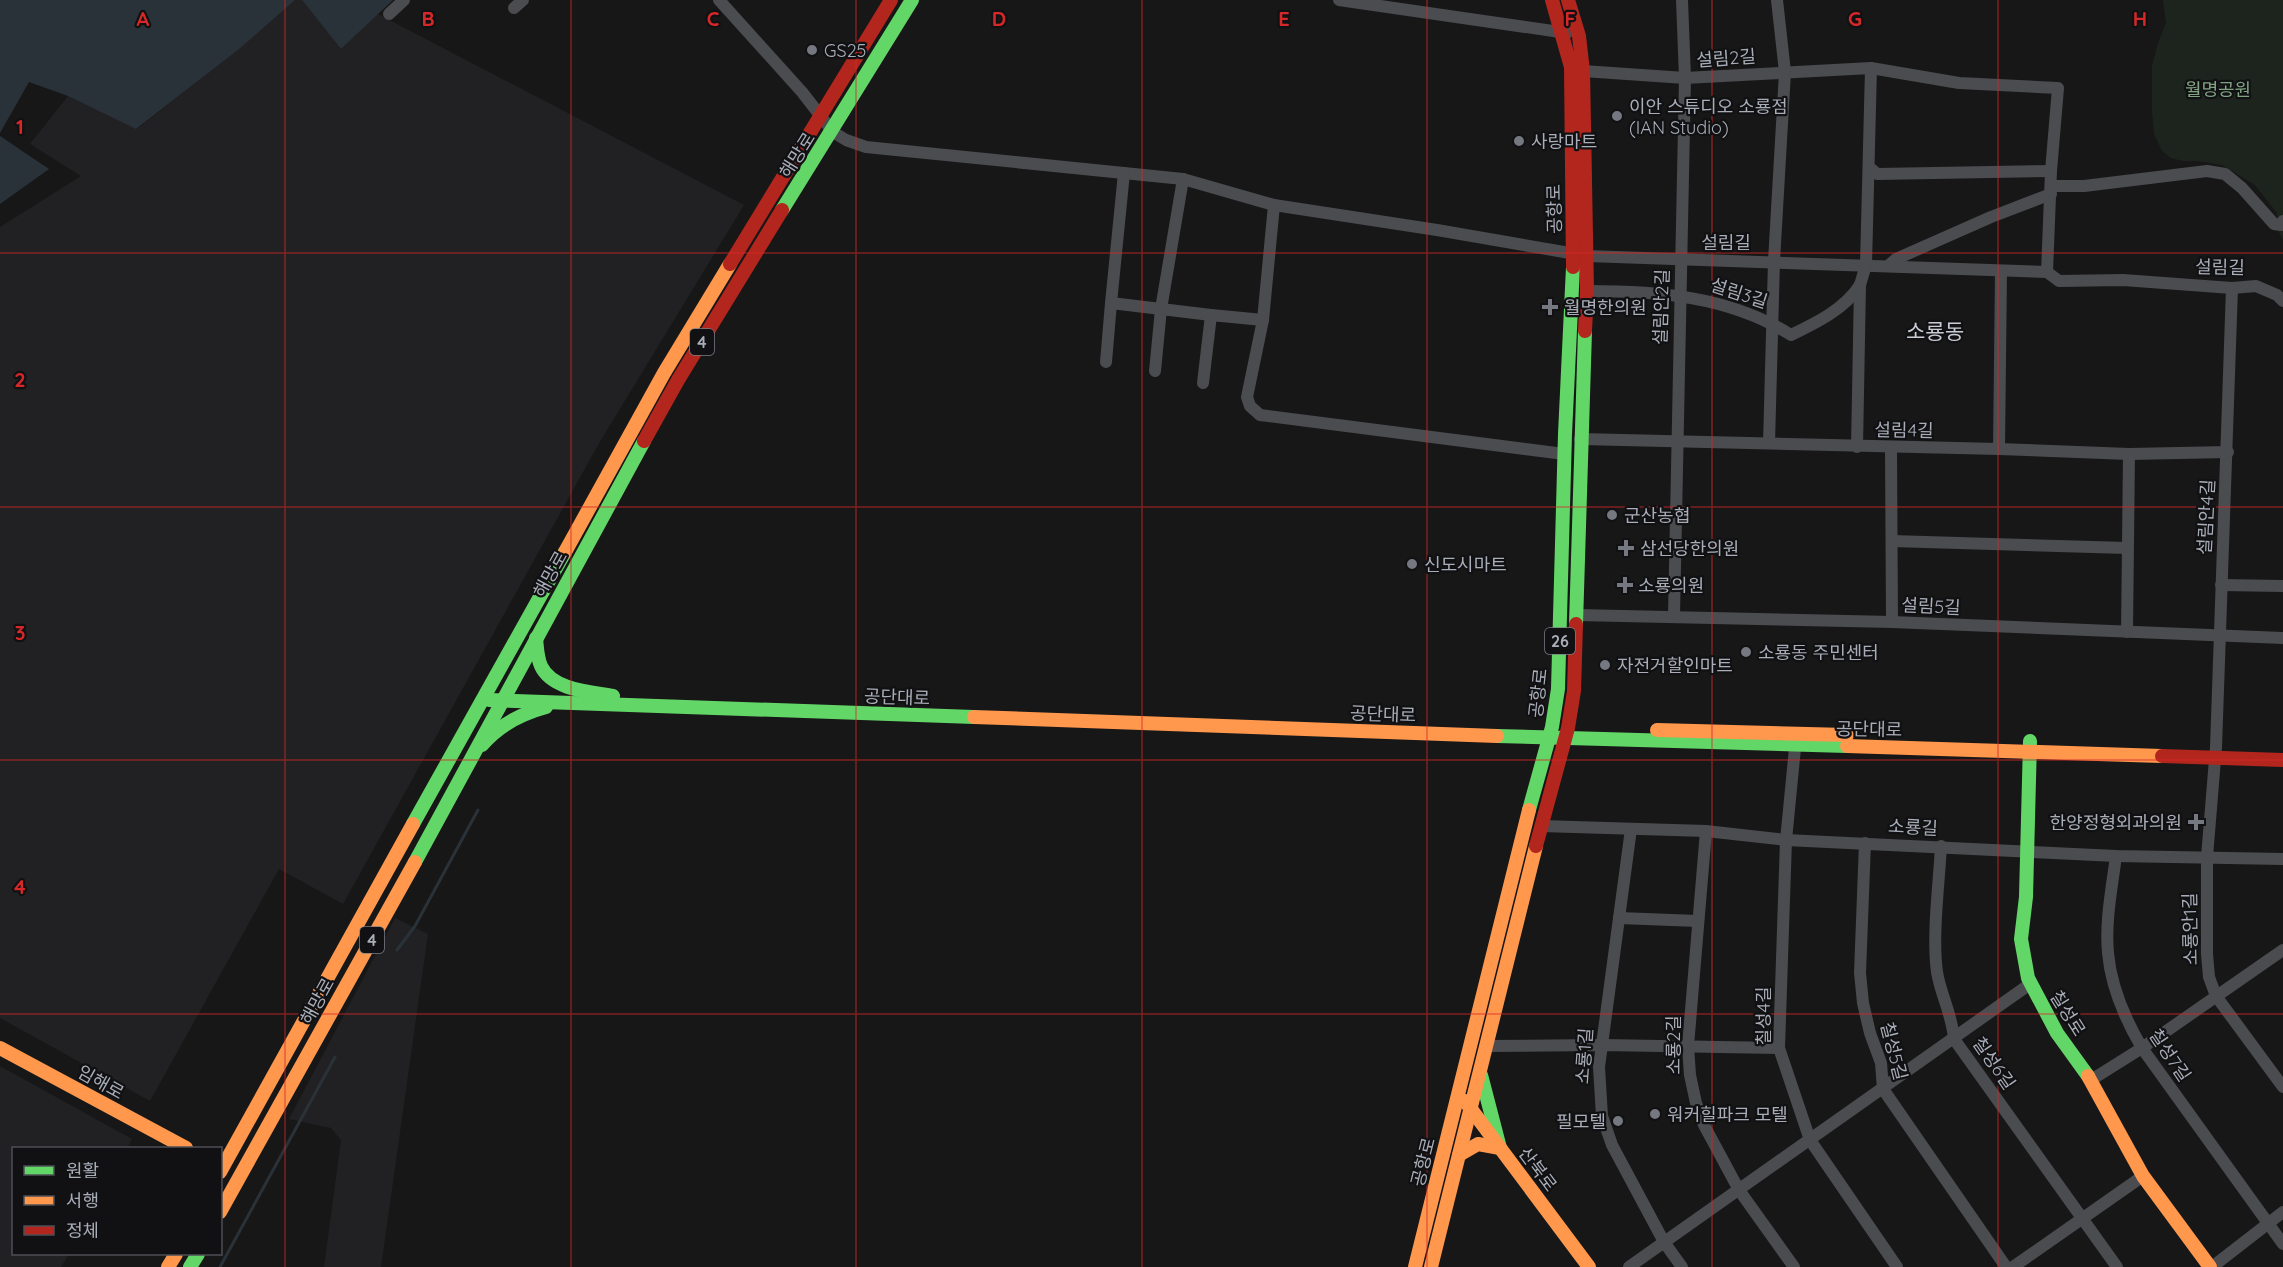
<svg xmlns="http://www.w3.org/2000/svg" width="2283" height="1267" viewBox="0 0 2283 1267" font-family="Quicksand,'Noto Sans KR',sans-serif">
	<rect width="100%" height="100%" fill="#171717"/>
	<!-- built -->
	<g fill="#212123">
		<polygon points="295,0 302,0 341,49 378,14 744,205 598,445 343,904 279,869 150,1101 0,1018 0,227 81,176 30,144 68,96 137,129 238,49"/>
		<polygon points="395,918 428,934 381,1267 324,1267 341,1140 331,1128 289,1119"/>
		<polygon points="0,1066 132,1139 127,1148 14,1148 14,1254 69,1254 61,1267 0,1267"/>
	</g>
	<!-- green -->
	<polygon fill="#1d241e" points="2163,0 2283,0 2283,240 2278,230 2277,213 2255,185 2222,165 2199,161 2183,161 2171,158 2162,151 2154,134 2152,112 2152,66 2158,43 2166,23"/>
	<!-- water -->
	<g fill="#2a3239">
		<polygon points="0,0 295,0 239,49 136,129 68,96 29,82 0,133"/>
		<polygon points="302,0 393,0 341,49"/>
		<polygon points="0,136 49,169 0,204"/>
	</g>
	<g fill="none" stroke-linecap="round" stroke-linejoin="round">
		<!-- stream -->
		<g stroke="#2a3239" stroke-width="3">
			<polyline points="397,950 415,926 478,810"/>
			<polyline points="220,1267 335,1057"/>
		</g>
		<!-- street -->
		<g stroke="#4b4c50" stroke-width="12">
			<polyline points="719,0 802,92 833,132 846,140 866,147 1183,179 1274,205 1437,230 1587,256 2047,272 2059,281 2123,280 2232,288 2256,286 2277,295 2283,301"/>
			<polyline points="1339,0 1567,33"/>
			<polyline points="514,8 523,0"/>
			<polyline points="389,14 404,0"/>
			<polyline points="1583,71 1685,78 1871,68 1959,83 2058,88 2051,171 2047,272"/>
			<polyline points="1869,167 1877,174 2051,171"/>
			<polyline points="2051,186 2084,186 2207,171 2225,174 2242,188 2274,224 2281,225 2283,221"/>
			<polyline points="1274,205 1263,320 1247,397 1250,406 1260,415 1564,454"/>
			<polyline points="1889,265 1896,259 1991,217 2051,194"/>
			<polyline points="2232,288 2216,747 2207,857 2207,954 2209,977 2216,996 2283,1087"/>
			<path d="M1587,291C1658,291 1729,296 1791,335C1816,323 1845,309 1860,285"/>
			<polyline points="1111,303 1124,173"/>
			<polyline points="1106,362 1111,303 1211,315"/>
			<polyline points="1155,371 1161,309 1183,179"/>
			<polyline points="1203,383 1211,315 1263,320"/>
			<polyline points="1580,439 1999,449 2129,454 2228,452"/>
			<polyline points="1769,443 1774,261 1785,72 1777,0"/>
			<polyline points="1857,447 1860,285 1866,265 1871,68"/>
			<polyline points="1891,448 1892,622"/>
			<polyline points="1999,449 2001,271"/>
			<polyline points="1892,541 2127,548"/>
			<polyline points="2221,585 2283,586"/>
			<polyline points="1577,615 1892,622 2283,638"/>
			<polyline points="1674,616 1685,78 1682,0"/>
			<polyline points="2127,632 2129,454"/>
			<polyline points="1796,738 1786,840 1779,1048 1810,1140 1897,1267"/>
			<polyline points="1541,826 1706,831 1786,840 2116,856 2283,859"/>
			<polyline points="1631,829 1599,1067 1602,1116 1612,1145 1664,1242 1682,1267"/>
			<polyline points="1706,831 1688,1046 1690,1075 1696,1103 1704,1125 1739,1190 1794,1267"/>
			<polyline points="1865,843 1860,973 1863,1003 1870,1033 1881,1063 1883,1089 2006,1267"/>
			<path d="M1941,846C1939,884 1932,936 1937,972C1941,996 1952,1014 1954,1039L2117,1267"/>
			<path d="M2116,856C2112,887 2105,921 2108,953C2111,987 2125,1019 2142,1048L2283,1244"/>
			<polyline points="1619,918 1698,921"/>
			<polyline points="1486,1046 1602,1045 1779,1048"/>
			<polyline points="2091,1080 2142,1048 2283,950"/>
			<polyline points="1629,1267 2030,984"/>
			<polyline points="2013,1267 2143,1176"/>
			<polyline points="2212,1267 2283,1212"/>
		</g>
		<!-- fast -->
		<g stroke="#63d668" stroke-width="14">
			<polyline points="782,210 912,0"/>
			<polyline points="1576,624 1585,331"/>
			<path d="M536,638C537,647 537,657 541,666C552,690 591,692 613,696"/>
			<polyline points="489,700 974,717"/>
			<polyline points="1497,736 1847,746"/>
			<polyline points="2030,741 2026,897 2021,939 2028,978 2057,1033 2088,1076"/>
			<path d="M482,745C499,725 520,714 546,707"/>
			<polyline points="1529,810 1552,727 1558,689 1565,434 1573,267"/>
			<polyline points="413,824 565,552"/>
			<polyline points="415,862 644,441"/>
			<polyline points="1481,1075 1500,1148"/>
			<polyline points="190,1267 198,1254"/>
		</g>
		<!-- slow -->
		<g stroke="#ff974d" stroke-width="14">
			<polyline points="565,552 664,373 730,264"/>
			<polyline points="974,717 1497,736"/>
			<polyline points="1657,730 1847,735"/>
			<polyline points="1847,746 2162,756"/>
			<polyline points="0,1048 186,1148"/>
			<polyline points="2088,1076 2143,1176 2210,1267"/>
			<polyline points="1465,1101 1589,1267"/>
			<polyline points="1459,1155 1478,1144 1500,1148"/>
			<polyline points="220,1172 413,824"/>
			<polyline points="220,1212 415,862"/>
			<polyline points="168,1267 176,1254"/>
			<polyline points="1415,1267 1529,810"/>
			<polyline points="1431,1267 1536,846"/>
		</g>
		<!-- jam -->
		<g stroke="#b3261e" stroke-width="14">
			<polyline points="1552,0 1571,67 1573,267"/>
			<polyline points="1568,0 1579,36 1583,71 1587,291 1585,331"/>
			<polyline points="730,264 891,0"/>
			<polyline points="644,441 678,380 782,210"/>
			<polyline points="2162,756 2283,760"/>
			<polyline points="1536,846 1568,728 1574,691 1576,624"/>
		</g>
	</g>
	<!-- grid -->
	<path fill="none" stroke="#d62828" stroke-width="1.5" stroke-opacity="0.55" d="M285,0V1267M571,0V1267M856,0V1267M1142,0V1267M1427,0V1267M1712,0V1267M1998,0V1267M0,253H2283M0,507H2283M0,760H2283M0,1014H2283"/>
	<!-- markers -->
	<g fill="#757880" stroke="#111113" stroke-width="2">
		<circle cx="812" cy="50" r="6"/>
		<circle cx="1617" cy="116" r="6"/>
		<circle cx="1519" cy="141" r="6"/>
		<path d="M1547 298h6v6h6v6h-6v6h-6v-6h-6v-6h6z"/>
		<circle cx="1612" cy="515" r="6"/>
		<path d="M1623 539h6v6h6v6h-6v6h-6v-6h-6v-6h6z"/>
		<circle cx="1412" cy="564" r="6"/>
		<path d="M1622 576h6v6h6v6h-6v6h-6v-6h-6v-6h6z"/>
		<circle cx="1746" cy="652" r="6"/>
		<circle cx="1605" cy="665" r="6"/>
		<path d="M2193 813h6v6h6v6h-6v6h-6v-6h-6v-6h6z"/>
		<circle cx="1655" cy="1114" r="6"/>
		<circle cx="1618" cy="1121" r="6"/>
	</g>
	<g text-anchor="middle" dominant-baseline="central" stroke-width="4.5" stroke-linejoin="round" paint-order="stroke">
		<!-- shield labels -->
		<g fill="#111113" stroke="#7b7e86" stroke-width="1.5">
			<rect x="690" y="329" width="24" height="26" rx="4.5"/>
			<rect x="1545" y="628" width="30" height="26" rx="4.5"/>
			<rect x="360" y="927" width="24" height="26" rx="4.5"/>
		</g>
		<g font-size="16" font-weight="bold" fill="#a8adb8">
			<text x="702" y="342">4</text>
			<text x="1560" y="641">26</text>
			<text x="372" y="940">4</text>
		</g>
		<!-- poi labels -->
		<g font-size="18" fill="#a8adb8" stroke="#111113" text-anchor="start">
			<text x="824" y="50">GS25</text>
			<text x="1629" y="106">이안 스튜디오 소룡점<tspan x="1629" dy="21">(IAN Studio)</tspan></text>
			<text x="1531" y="141">사랑마트</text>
			<text x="1564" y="307">월명한의원</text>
			<text x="1624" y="515">군산농협</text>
			<text x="1640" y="548">삼선당한의원</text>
			<text x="1424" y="564">신도시마트</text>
			<text x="1638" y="585">소룡의원</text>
			<text x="1758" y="652">소룡동 주민센터</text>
			<text x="1617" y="665">자전거할인마트</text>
			<text x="2182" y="822" text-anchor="end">한양정형외과의원</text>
			<text x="1667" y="1114">워커힐파크 모텔</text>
			<text x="1606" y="1121" text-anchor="end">필모텔</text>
		</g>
		<!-- street labels -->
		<g font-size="18" fill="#a8adb8" stroke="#111113">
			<text transform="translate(1726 58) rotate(-4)">설림2길</text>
			<text transform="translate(797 155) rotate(-58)">해망로</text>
			<text transform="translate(1554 209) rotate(-91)">공항로</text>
			<text x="1726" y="242">설림길</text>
			<text transform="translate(2220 267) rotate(1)">설림길</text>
			<text transform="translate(1739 293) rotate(18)">설림3길</text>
			<text transform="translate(1661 307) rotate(-88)">설림안2길</text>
			<text transform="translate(1904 430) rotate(1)">설림4길</text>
			<text transform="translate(2206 517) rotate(-87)">설림안4길</text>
			<text transform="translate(550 574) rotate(-61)">해망로</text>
			<text transform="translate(1931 606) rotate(3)">설림5길</text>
			<text transform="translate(1538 693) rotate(-84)">공항로</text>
			<text transform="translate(897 697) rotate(2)">공단대로</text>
			<text transform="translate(1383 714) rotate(2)">공단대로</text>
			<text transform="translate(1869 729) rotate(1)">공단대로</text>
			<text transform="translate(1913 827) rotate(3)">소룡길</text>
			<text transform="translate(2190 929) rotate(-91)">소룡안1길</text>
			<text transform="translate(317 1001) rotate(-61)">해망로</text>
			<text transform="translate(2068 1013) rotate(58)">칠성로</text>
			<text transform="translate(1763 1016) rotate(-90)">칠성4길</text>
			<text transform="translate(1673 1045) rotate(-90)">소룡2길</text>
			<text transform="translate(1894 1051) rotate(76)">칠성5길</text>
			<text transform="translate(2170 1055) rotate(56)">칠성7길</text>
			<text transform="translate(1584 1056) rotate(-86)">소룡1길</text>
			<text transform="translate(1994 1063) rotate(55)">칠성6길</text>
			<text transform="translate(101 1082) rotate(29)">임해로</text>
			<text transform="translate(1423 1162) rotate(-76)">공항로</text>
			<text transform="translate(1538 1169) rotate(53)">산북로</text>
		</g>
		<!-- park labels -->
		<g font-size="18" fill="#7fa381" stroke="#111113">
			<text x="2218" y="89">월명공원</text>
		</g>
		<!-- quarter labels -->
		<g font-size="21" fill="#c9ccd4" stroke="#111113">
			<text x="1935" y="331">소룡동</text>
		</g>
	</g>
	<g font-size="20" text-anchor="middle" font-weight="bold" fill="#d62828" stroke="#111113" stroke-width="4.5" stroke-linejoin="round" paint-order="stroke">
		<text x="143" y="26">A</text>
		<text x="428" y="26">B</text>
		<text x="713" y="26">C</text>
		<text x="999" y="26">D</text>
		<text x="1284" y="26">E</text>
		<text x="1570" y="26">F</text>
		<text x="1855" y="26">G</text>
		<text x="2140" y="26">H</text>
		<text x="20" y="134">1</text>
		<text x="20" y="387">2</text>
		<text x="20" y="640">3</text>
		<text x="20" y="894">4</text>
	</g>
	<!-- legend -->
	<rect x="12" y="1147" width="210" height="108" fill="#111113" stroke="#4d4f55" stroke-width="1.5"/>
	<rect x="24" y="1166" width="30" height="9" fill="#63d668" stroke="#4d4f55" stroke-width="1.5"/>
	<text x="66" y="1177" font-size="18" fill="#a8adb8">원활</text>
	<rect x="24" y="1196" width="30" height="9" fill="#ff974d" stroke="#4d4f55" stroke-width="1.5"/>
	<text x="66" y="1207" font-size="18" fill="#a8adb8">서행</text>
	<rect x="24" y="1226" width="30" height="9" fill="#b3261e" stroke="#4d4f55" stroke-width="1.5"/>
	<text x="66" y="1237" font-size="18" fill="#a8adb8">정체</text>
</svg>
